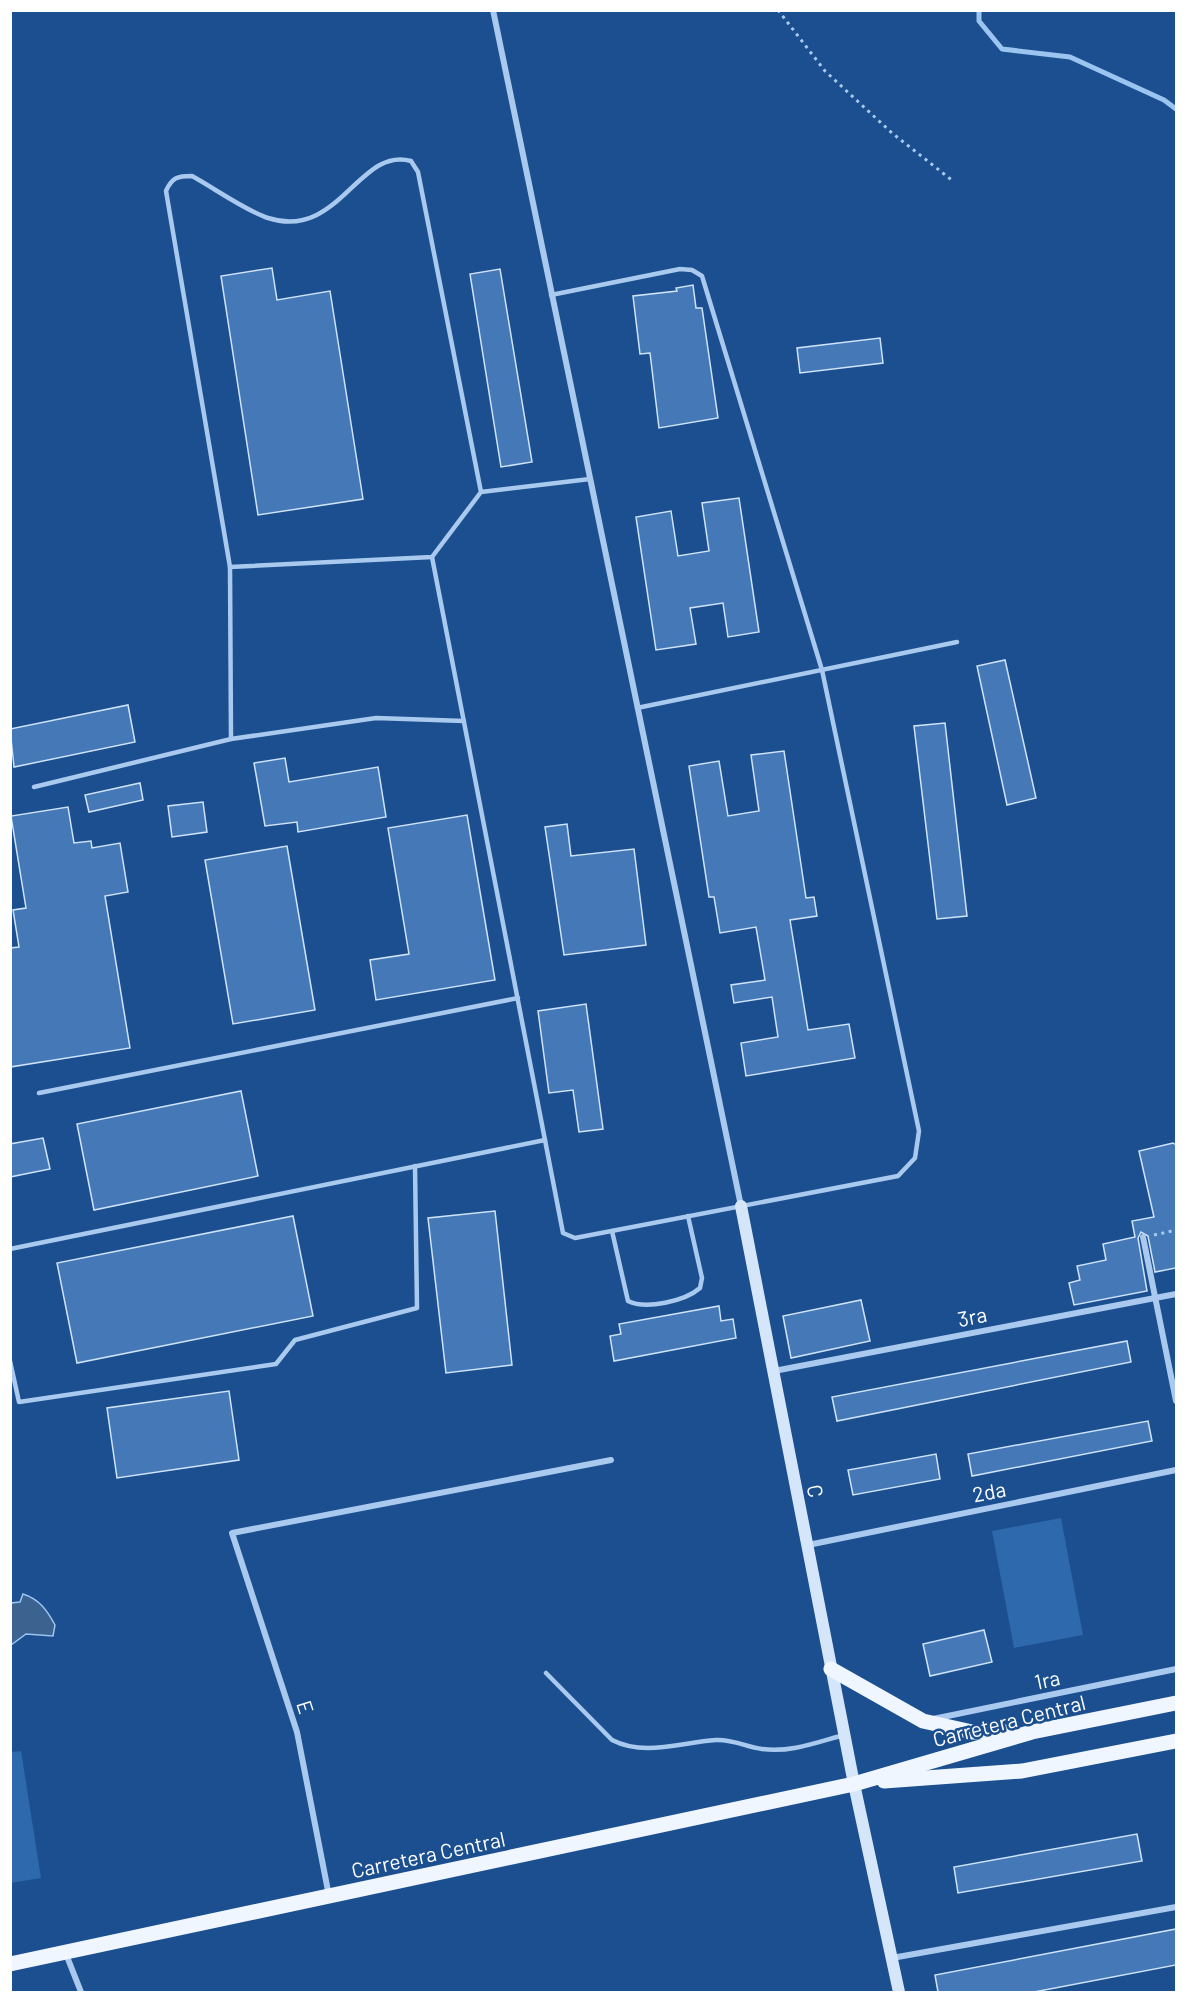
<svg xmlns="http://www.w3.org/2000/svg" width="1187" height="2003" viewBox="0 0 1187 2003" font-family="Barlow,sans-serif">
	<rect width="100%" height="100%" fill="#1b4f8f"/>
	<!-- green -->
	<g fill="#2e69ad">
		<polygon points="1061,1518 1083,1635 1014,1648 992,1531"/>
		<polygon points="21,1751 41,1878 11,1883 11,1752"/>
	</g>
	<!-- water -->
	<path fill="#3c6290" stroke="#9cc4f0" stroke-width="1.5" d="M23,1594C39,1599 47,1610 55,1625L53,1636L26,1634L11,1645V1603L20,1602Z"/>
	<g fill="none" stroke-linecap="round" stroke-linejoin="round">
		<!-- stream -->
		<polyline stroke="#9cc4f0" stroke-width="5" points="979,10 979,21 1002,49 1070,57 1164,100 1176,109"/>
	</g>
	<!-- building -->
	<g fill="#4478b7" stroke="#cfe3fa" stroke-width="1.5">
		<polygon points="272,268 277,300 330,291 363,499 258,515 221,276"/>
		<polygon points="500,269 532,462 501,467 470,274"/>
		<polygon points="693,285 696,308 702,308 718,418 659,428 650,353 640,354 633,296 677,291 676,288"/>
		<polygon points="880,338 883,363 800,373 797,348"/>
		<polygon points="739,498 759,632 728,637 723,603 690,608 696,644 656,650 636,517 671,511 678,556 709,551 702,503"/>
		<polygon points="1005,660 1036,798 1007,805 977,666"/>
		<polygon points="128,705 135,742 14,767 10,729"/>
		<polygon points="945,723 967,916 937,919 914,726"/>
		<polygon points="784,751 806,898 814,897 817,916 790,920 808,1030 849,1024 855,1058 746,1076 741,1043 778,1037 772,997 734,1003 731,985 765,980 756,927 720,933 714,897 709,897 689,766 719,761 728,816 759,811 751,755"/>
		<polygon points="285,758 289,782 378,767 386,817 298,832 297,822 265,826 254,763"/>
		<polygon points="140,783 143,800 89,812 85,795"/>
		<polygon points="203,802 207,832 172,837 168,806"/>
		<polygon points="68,807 74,843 91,841 92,848 120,843 128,892 105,896 130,1048 10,1067 10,948 19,947 13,910 26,908 11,816"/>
		<polygon points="467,815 495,980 376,1000 370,960 409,954 388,828"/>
		<polygon points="567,824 571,856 634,849 646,945 564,955 545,827"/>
		<polygon points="287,846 315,1010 233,1024 205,860"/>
		<polygon points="586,1004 603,1129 579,1132 573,1090 549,1093 538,1011"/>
		<polygon points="241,1091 258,1176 94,1210 77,1124"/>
		<polygon points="43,1138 50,1169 10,1177 10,1144"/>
		<polygon points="1173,1143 1176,1145 1176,1268 1155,1272 1148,1236 1141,1232 1138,1238 1147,1291 1074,1305 1069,1283 1080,1280 1077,1266 1106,1260 1103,1244 1135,1237 1132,1221 1154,1217 1139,1151"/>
		<polygon points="495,1211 512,1365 446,1373 428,1218"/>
		<polygon points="293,1216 313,1316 77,1363 57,1263"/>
		<polygon points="861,1300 870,1341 791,1358 783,1316"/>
		<polygon points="719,1306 721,1321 733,1319 736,1338 614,1361 610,1336 621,1334 619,1324"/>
		<polygon points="1127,1341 1131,1362 837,1421 832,1397"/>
		<polygon points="229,1391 239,1460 117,1478 107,1408"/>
		<polygon points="1148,1421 1152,1441 972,1476 968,1454"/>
		<polygon points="936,1454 940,1479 853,1495 848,1470"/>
		<polygon points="984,1630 992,1662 930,1676 923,1644"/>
		<polygon points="1137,1834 1142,1861 958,1893 954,1867"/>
		<polygon points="1176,1929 1176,1965 1034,1992 938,1992 935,1975"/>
	</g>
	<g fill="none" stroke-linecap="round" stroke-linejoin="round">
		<!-- path -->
		<g stroke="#a9c9ee" stroke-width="3" stroke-dasharray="3 4.5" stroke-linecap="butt">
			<polyline points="778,10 825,71 892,133 953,181"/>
			<polyline points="1154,1235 1176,1230"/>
		</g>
		<!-- lane -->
		<g stroke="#a9c9ee" stroke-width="4.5">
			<path d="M481,492L418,172L411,161C359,146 339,241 268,218C246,211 214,188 192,176C178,176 172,177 166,191L230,567L432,557L481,492L590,479"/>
			<polyline points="432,557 563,1233 575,1238 898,1176 915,1158 919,1131 822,670 702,276 692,270 680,269 551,295"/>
			<polyline points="230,567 231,739"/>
			<polyline points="637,708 957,642"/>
			<polyline points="34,787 231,739 376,718 464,721"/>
			<polyline points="39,1093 518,998"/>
			<path d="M612,1231L628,1301C646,1310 685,1301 700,1288L702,1278L688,1216"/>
			<polyline points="10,1249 545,1140"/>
			<polyline points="10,1361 19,1402 276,1364 295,1340 417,1308 415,1166"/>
			<path d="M546,1673L612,1740C645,1757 681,1742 716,1740C733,1739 746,1747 762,1749C790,1753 818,1742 844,1735"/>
		</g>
		<!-- street -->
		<g stroke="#a9c9ee" stroke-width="6">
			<polyline points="493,10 741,1206"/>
			<polyline points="1143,1237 1176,1401"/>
			<polyline points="774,1371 1176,1294"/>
			<polyline points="808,1545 1176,1470"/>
			<polyline points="933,1719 1176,1669"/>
			<polyline points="329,1896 297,1732 232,1533 611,1460"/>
			<polyline points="66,1954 81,1992"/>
			<polyline points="892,1958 1176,1907"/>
		</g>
		<!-- secondary -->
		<polyline stroke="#d6e6fa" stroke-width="12" points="741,1206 854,1784 899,1992"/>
		<!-- primary -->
		<g stroke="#f0f6ff" stroke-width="15">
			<polyline points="831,1669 923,1721 972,1732 1014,1732"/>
			<polyline points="884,1781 1022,1771 1176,1741"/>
			<polyline points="10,1964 854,1784 1032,1732 1176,1703"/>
		</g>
	</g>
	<g text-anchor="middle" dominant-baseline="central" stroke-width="5" stroke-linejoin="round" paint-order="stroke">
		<!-- street labels -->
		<g font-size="21" fill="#fff" stroke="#1b4f8f">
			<text transform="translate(972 1316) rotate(-11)">3ra</text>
			<text transform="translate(816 1491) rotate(79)">C</text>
			<text transform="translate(989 1491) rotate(-11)">2da</text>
			<text transform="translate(1047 1679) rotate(-12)">1ra</text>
			<text transform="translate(306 1707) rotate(72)">E</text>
			<text transform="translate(1009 1720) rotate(-14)">Carretera Central</text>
			<text transform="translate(428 1854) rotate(-12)">Carretera Central</text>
		</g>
	</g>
	<!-- border -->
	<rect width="1187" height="2003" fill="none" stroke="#ffffff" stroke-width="24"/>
</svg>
